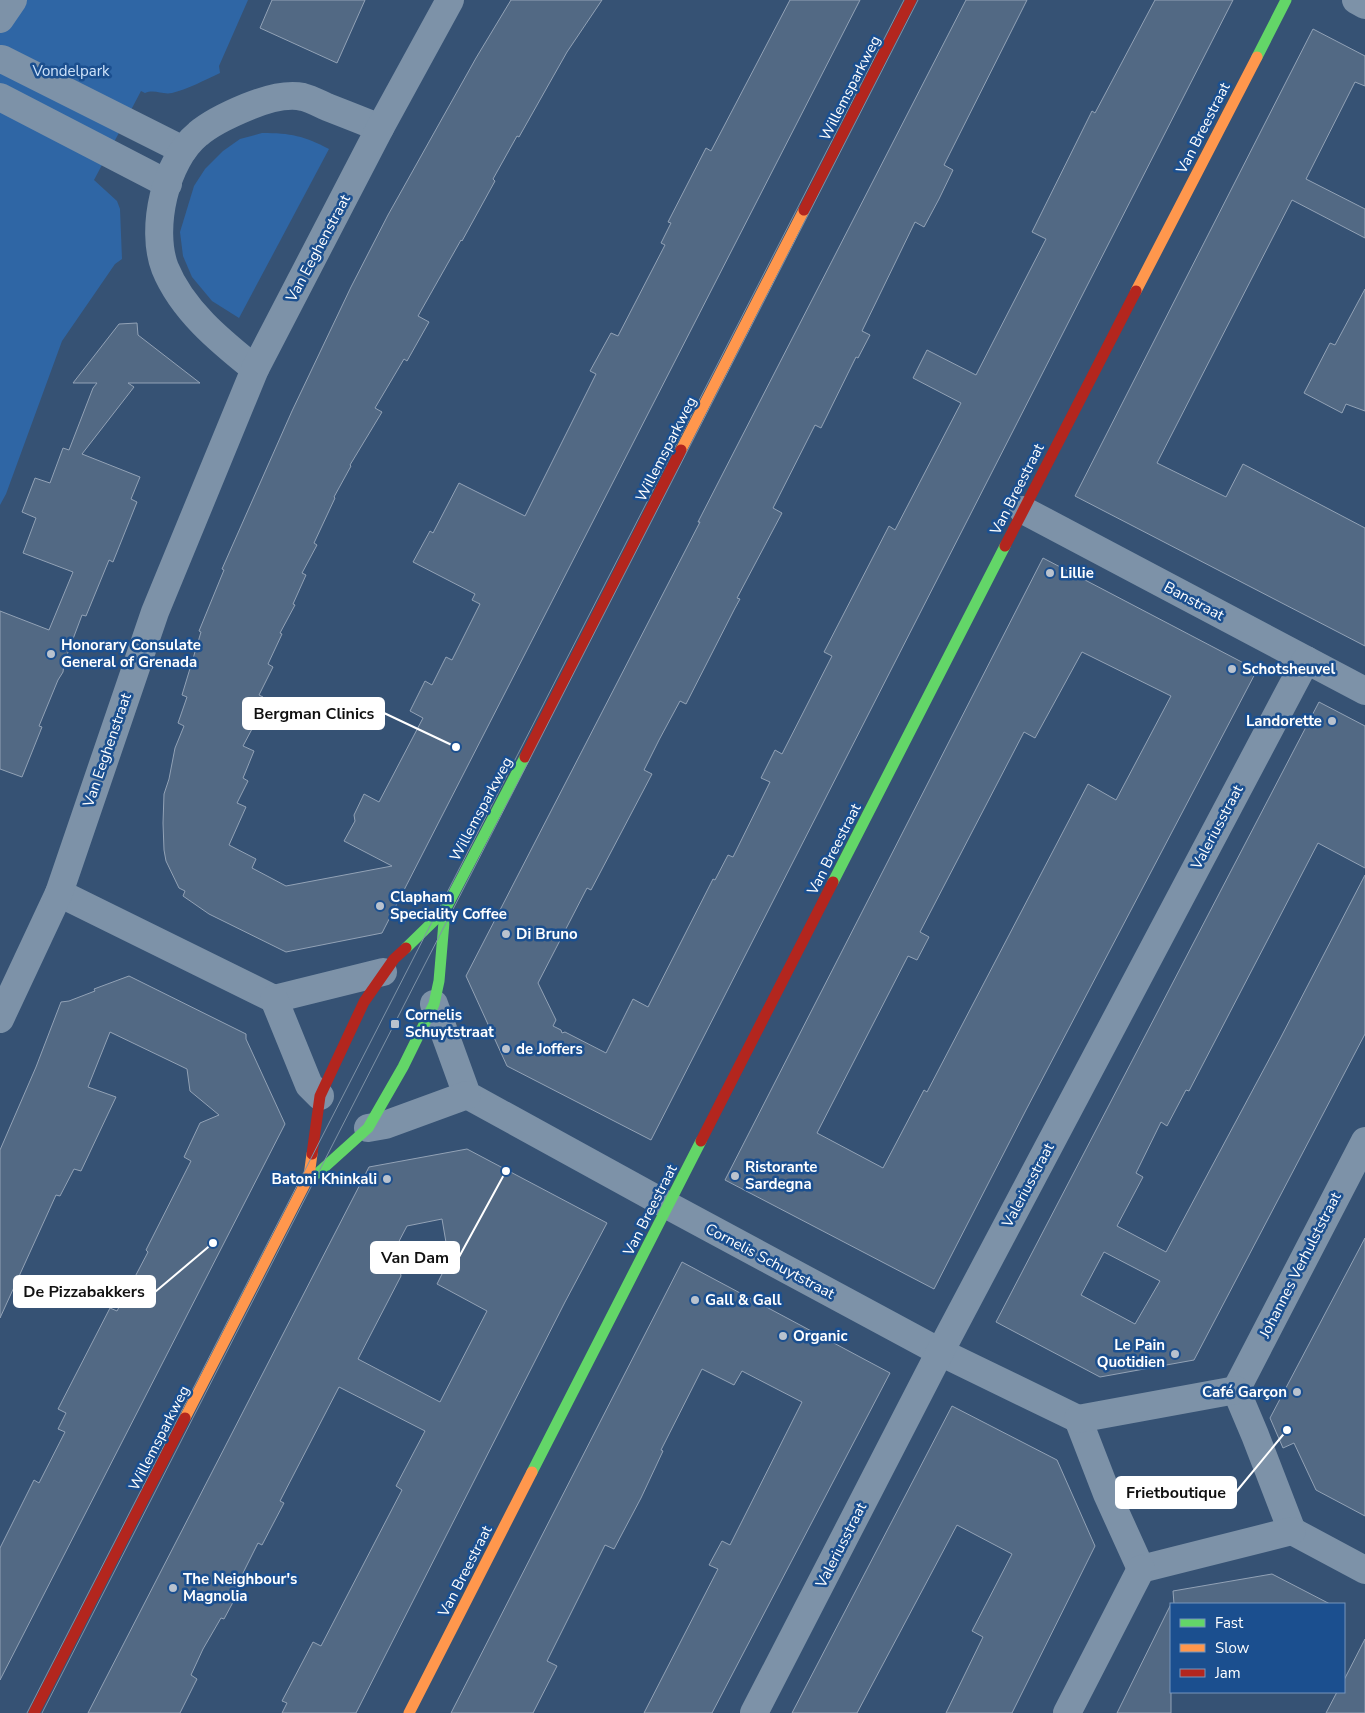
<svg xmlns="http://www.w3.org/2000/svg" width="1365" height="1713" viewBox="0 0 1365 1713" font-family="'Nunito Sans',sans-serif">
	<rect width="100%" height="100%" fill="#365274"/>
	<!-- green -->
	<g fill="#2f66a5">
		<path d="M0,0H248L219,66L220,73C205,80 188,89 172,93C162,95 155,89 145,93L141,91L94,180L117,201L120,209L122,259L115,264L62,341L6,494L0,505Z"/>
		<path d="M262,133C291,133 304,136 329,149L239,318L212,301L192,277L183,256L180,232L194,186L205,169L223,151L240,139Z"/>
	</g>
	<!-- building -->
	<g fill="#526984" stroke="#92a2b6" fill-rule="evenodd">
		<polygon points="272,0 365,0 337,63 260,28"/>
		<polygon points="511,0 602,0 567,52 519,137 517,136 493,179 495,181 462,241 461,240 418,316 429,322 407,361 404,359 375,408 382,412 350,465 351,466 334,497 335,498 314,543 317,545 302,573 306,575 293,604 295,605 280,633 282,634 268,664 273,667 259,695 263,697 248,727 252,729 243,746 254,751 243,778 248,781 237,803 246,807 229,845 256,859 252,868 286,886 392,866 344,841 355,821 354,815 364,794 379,802 423,718 410,711 425,681 432,685 446,657 452,660 480,604 472,600 475,594 413,562 430,531 433,533 459,483 525,516 596,374 590,371 611,333 618,336 665,245 661,243 671,223 668,222 706,148 711,151 790,0 860,0 382,933 286,952 209,914 183,896 185,891 179,888 166,861 164,850 163,823 164,794 169,779 175,748 184,726 178,723 187,697 182,695 201,632 199,631 224,570 222,569 292,411 351,287 388,215 476,58"/>
		<polygon points="966,0 1027,0 944,165 953,170 939,199 924,227 915,222 862,331 870,335 858,358 856,357 821,428 815,425 773,508 782,513 737,598 740,599 735,608 686,704 680,701 659,740 644,770 652,774 591,890 587,888 538,983 556,1020 553,1026 561,1030 562,1033 565,1032 606,1053 633,999 648,1007 713,879 715,880 728,855 733,857 770,782 761,778 775,750 782,754 832,656 824,652 889,526 895,530 961,403 913,378 927,350 976,375 1046,239 1032,232 1092,111 1095,113 1155,0 1233,0 651,1140 507,1066 466,976 700,522 698,522 719,481"/>
		<polygon points="1313,29 1365,56 1365,86 1355,82 1306,179 1365,209 1365,238 1292,200 1157,463 1226,497 1243,464 1365,528 1365,646 1075,496"/>
		<polygon points="1365,289 1365,411 1346,404 1342,413 1304,393 1330,343 1335,345"/>
		<polygon points="137,323 138,335 200,383 128,383 134,387 82,454 140,477 131,499 137,502 113,562 109,560 86,616 82,615 64,663 63,672 58,680 39,726 42,727 22,777 0,769 0,611 49,630 73,572 23,553 36,518 22,512 35,478 50,483 63,448 69,450 93,388 97,383 73,383 119,324"/>
		<path d="M1043,558L1257,670L1026,1110L934,1289L725,1180ZM1082,652L1171,696L1116,800L1088,784L927,1092L924,1090L883,1168L817,1133L908,956L917,960L929,937L920,932L1024,732L1035,738Z"/>
		<path d="M1319,702L1365,726V868L1318,843L1189,1091L1186,1090L1167,1126L1161,1122L1136,1173L1143,1177L1117,1226L1166,1252L1280,1039L1365,875V1034L1194,1360L1100,1377L996,1322ZM1104,1252L1160,1281L1135,1324L1081,1295Z"/>
		<polygon points="129,976 246,1034 246,1039 285,1124 0,1680 0,1548 34,1480 39,1483 65,1432 58,1429 66,1413 58,1409 110,1308 117,1311 148,1252 146,1250 191,1161 184,1157 200,1123 219,1115 190,1091 187,1069 110,1032 88,1087 116,1097 81,1171 74,1169 60,1196 56,1195 0,1318 0,1150 36,1067 61,1002 69,1001 95,991 94,989"/>
		<path d="M467,1149L607,1223L565,1302L356,1713H282L287,1703L282,1701L313,1642L321,1646L402,1490L396,1486L425,1431L339,1387L280,1501L284,1503L262,1545L258,1543L235,1589L239,1591L224,1619L221,1618L203,1649L191,1675L197,1679L180,1713H88L369,1167ZM442,1219L449,1260L437,1284L487,1311L440,1402L358,1359L401,1276L396,1247L407,1226Z"/>
		<polygon points="1365,1238 1365,1516 1316,1490 1294,1443 1283,1448 1270,1418"/>
		<polygon points="682,1262 890,1373 712,1713 644,1713 718,1569 709,1565 722,1541 730,1545 802,1402 742,1371 734,1385 702,1369 661,1450 663,1451 641,1498 614,1549 605,1545 547,1661 557,1666 533,1713 451,1713"/>
		<polygon points="952,1406 1057,1460 1095,1546 1012,1713 946,1713 983,1637 972,1631 1012,1554 957,1525 857,1713 792,1713"/>
		<polygon points="1272,1574 1330,1604 1174,1604 1173,1591"/>
		<polygon points="1171,1604 1171,1713 1117,1713"/>
		<polygon points="1365,1639 1365,1713 1326,1713 1337,1692 1344,1692 1344,1680"/>
	</g>
	<g fill="none" stroke-linecap="round" stroke-linejoin="round">
		<!-- street -->
		<g stroke="#7d92a8" stroke-width="28">
			<polyline points="1356,0 1365,5"/>
			<polyline points="0,19 13,0"/>
			<polyline points="0,60 2,59 183,150"/>
			<polyline points="0,97 168,184"/>
			<path d="M255,369C220,341 182,310 165,268C150,229 165,161 198,134C212,122 230,114 247,107C264,100 285,93 303,97C311,99 320,104 327,107C345,114 363,121 380,128"/>
			<polyline points="1023,510 1365,691"/>
			<polyline points="59,893 274,999 383,972"/>
			<polyline points="274,999 309,1085 320,1096"/>
			<polyline points="434,1004 467,1095 669,1206 940,1352 1078,1419"/>
			<polyline points="0,1019 59,893 155,612 255,369 380,128 450,0"/>
			<polyline points="368,1128 385,1125 467,1095"/>
			<polyline points="1236,1390 1365,1141"/>
			<polyline points="1236,1390 1255,1435 1292,1531"/>
			<polyline points="1078,1419 1107,1494 1141,1569"/>
			<polyline points="1078,1419 1236,1390"/>
			<polyline points="1292,1531 1365,1570"/>
			<polyline points="1141,1569 1292,1531"/>
			<polyline points="754,1713 940,1352 1306,660"/>
			<polyline points="1067,1713 1141,1569"/>
		</g>
		<!-- fast -->
		<g stroke="#63d668" stroke-width="11">
			<polyline points="1257,57 1286,0"/>
			<polyline points="833,882 1005,546"/>
			<polyline points="406,948 445,910 525,757"/>
			<polyline points="309,1176 318,1173 368,1128 403,1067 434,1004 439,981 445,910"/>
			<polyline points="532,1472 701,1141"/>
		</g>
		<!-- slow -->
		<g stroke="#ff974d" stroke-width="11">
			<polyline points="1136,291 1257,57"/>
			<polyline points="681,450 804,210"/>
			<polyline points="185,1418 309,1176 312,1154"/>
			<polyline points="409,1713 532,1472"/>
		</g>
		<!-- jam -->
		<g stroke="#b3261e" stroke-width="11">
			<polyline points="804,210 911,0"/>
			<polyline points="1005,546 1136,291"/>
			<polyline points="525,757 681,450"/>
			<polyline points="701,1141 833,882"/>
			<polyline points="312,1154 320,1096 364,1002 394,959 406,948"/>
			<polyline points="34,1713 185,1418"/>
		</g>
		<!-- tram -->
		<g stroke="#7e92a7" stroke-width="1">
			<polyline points="27,1713 904,0"/>
			<polyline points="42,1713 918,0"/>
		</g>
	</g>
	<!-- markers -->
	<g fill="#b9c2ce" stroke="#1b4f8f" stroke-width="2">
		<circle cx="1050" cy="573" r="5"/>
		<circle cx="51" cy="654" r="5"/>
		<circle cx="1232" cy="669" r="5"/>
		<circle cx="1332" cy="721" r="5"/>
		<circle cx="380" cy="906" r="5"/>
		<circle cx="506" cy="934" r="5"/>
		<rect x="390" y="1019" width="10" height="10" rx="2.5"/>
		<circle cx="506" cy="1049" r="5"/>
		<circle cx="735" cy="1176" r="5"/>
		<circle cx="387" cy="1179" r="5"/>
		<circle cx="695" cy="1300" r="5"/>
		<circle cx="783" cy="1336" r="5"/>
		<circle cx="1175" cy="1354" r="5"/>
		<circle cx="1297" cy="1392" r="5"/>
		<circle cx="173" cy="1588" r="5"/>
	</g>
	<g text-anchor="middle" dominant-baseline="central" stroke-width="5" stroke-linejoin="round" paint-order="stroke">
		<!-- park labels -->
		<g font-size="15" fill="#cfe3fa" stroke="#1b4f8f">
			<text x="71" y="71">Vondelpark</text>
		</g>
		<!-- street labels -->
		<g font-size="15" fill="#fff" stroke="#1b4f8f">
			<text transform="translate(850 88) rotate(-63)">Willemsparkweg</text>
			<text transform="translate(1203 128) rotate(-63)">Van Breestraat</text>
			<text transform="translate(318 248) rotate(-62)">Van Eeghenstraat</text>
			<text transform="translate(666 449) rotate(-63)">Willemsparkweg</text>
			<text transform="translate(1017 489) rotate(-63)">Van Breestraat</text>
			<text transform="translate(1194 601) rotate(28)">Banstraat</text>
			<text transform="translate(107 750) rotate(-71)">Van Eeghenstraat</text>
			<text transform="translate(481 809) rotate(-62)">Willemsparkweg</text>
			<text transform="translate(1217 827) rotate(-62)">Valeriusstraat</text>
			<text transform="translate(834 849) rotate(-63)">Van Breestraat</text>
			<text transform="translate(1028 1185) rotate(-62)">Valeriusstraat</text>
			<text transform="translate(650 1210) rotate(-63)">Van Breestraat</text>
			<text transform="translate(770 1261) rotate(28)">Cornelis Schuytstraat</text>
			<text transform="translate(1300 1265) rotate(-63)">Johannes Verhulststraat</text>
			<text transform="translate(159 1438) rotate(-63)">Willemsparkweg</text>
			<text transform="translate(841 1545) rotate(-63)">Valeriusstraat</text>
			<text transform="translate(465 1571) rotate(-63)">Van Breestraat</text>
		</g>
		<!-- poi labels -->
		<g font-size="15" font-weight="bold" fill="#fff" stroke="#1b4f8f" text-anchor="start">
			<text x="1060" y="573">Lillie</text>
			<text x="61" y="645">Honorary Consulate<tspan x="61" dy="17">General of Grenada</tspan></text>
			<text x="1242" y="669">Schotsheuvel</text>
			<text x="1322" y="721" text-anchor="end">Landorette</text>
			<text x="390" y="897">Clapham<tspan x="390" dy="17">Speciality Coffee</tspan></text>
			<text x="516" y="934">Di Bruno</text>
			<text x="405" y="1015">Cornelis<tspan x="405" dy="17">Schuytstraat</tspan></text>
			<text x="516" y="1049">de Joffers</text>
			<text x="745" y="1167">Ristorante<tspan x="745" dy="17">Sardegna</tspan></text>
			<text x="377" y="1179" text-anchor="end">Batoni Khinkali</text>
			<text x="705" y="1300">Gall &amp; Gall</text>
			<text x="793" y="1336">Organic</text>
			<text x="1165" y="1345" text-anchor="end">Le Pain<tspan x="1165" dy="17">Quotidien</tspan></text>
			<text x="1287" y="1392" text-anchor="end">Café Garçon</text>
			<text x="183" y="1579">The Neighbour's<tspan x="183" dy="17">Magnolia</tspan></text>
		</g>
	</g>
	<!-- callouts -->
	<path fill="none" stroke="#fff" stroke-width="2" d="M456 747L384 713M506 1171L459 1257M213 1243L155 1292M1287 1430L1236 1492"/>
	<g fill="#fff" stroke="#1b4f8f" stroke-width="2">
		<circle cx="456" cy="747" r="5"/>
		<circle cx="506" cy="1171" r="5"/>
		<circle cx="213" cy="1243" r="5"/>
		<circle cx="1287" cy="1430" r="5"/>
	</g>
	<g fill="#fff" stroke="#fff" stroke-width="2">
		<rect x="243" y="698" width="141" height="31" rx="5"/>
		<rect x="371" y="1242" width="88" height="31" rx="5"/>
		<rect x="14" y="1276" width="141" height="31" rx="5"/>
		<rect x="1116" y="1477" width="120" height="31" rx="5"/>
	</g>
	<g font-size="16" text-anchor="middle" font-weight="bold" fill="#111">
		<text x="314" y="719">Bergman Clinics</text>
		<text x="415" y="1263">Van Dam</text>
		<text x="84" y="1297">De Pizzabakkers</text>
		<text x="1176" y="1498">Frietboutique</text>
	</g>
	<!-- legend -->
	<rect x="1170" y="1603" width="175" height="90" fill="#1b4f8f" stroke="#7695bc"/>
	<rect x="1180" y="1619" width="25" height="8" fill="#63d668" stroke="#7695bc"/>
	<text x="1215" y="1628" font-size="15" fill="#ffffff">Fast</text>
	<rect x="1180" y="1644" width="25" height="8" fill="#ff974d" stroke="#7695bc"/>
	<text x="1215" y="1653" font-size="15" fill="#ffffff">Slow</text>
	<rect x="1180" y="1669" width="25" height="8" fill="#b3261e" stroke="#7695bc"/>
	<text x="1215" y="1678" font-size="15" fill="#ffffff">Jam</text>
</svg>
